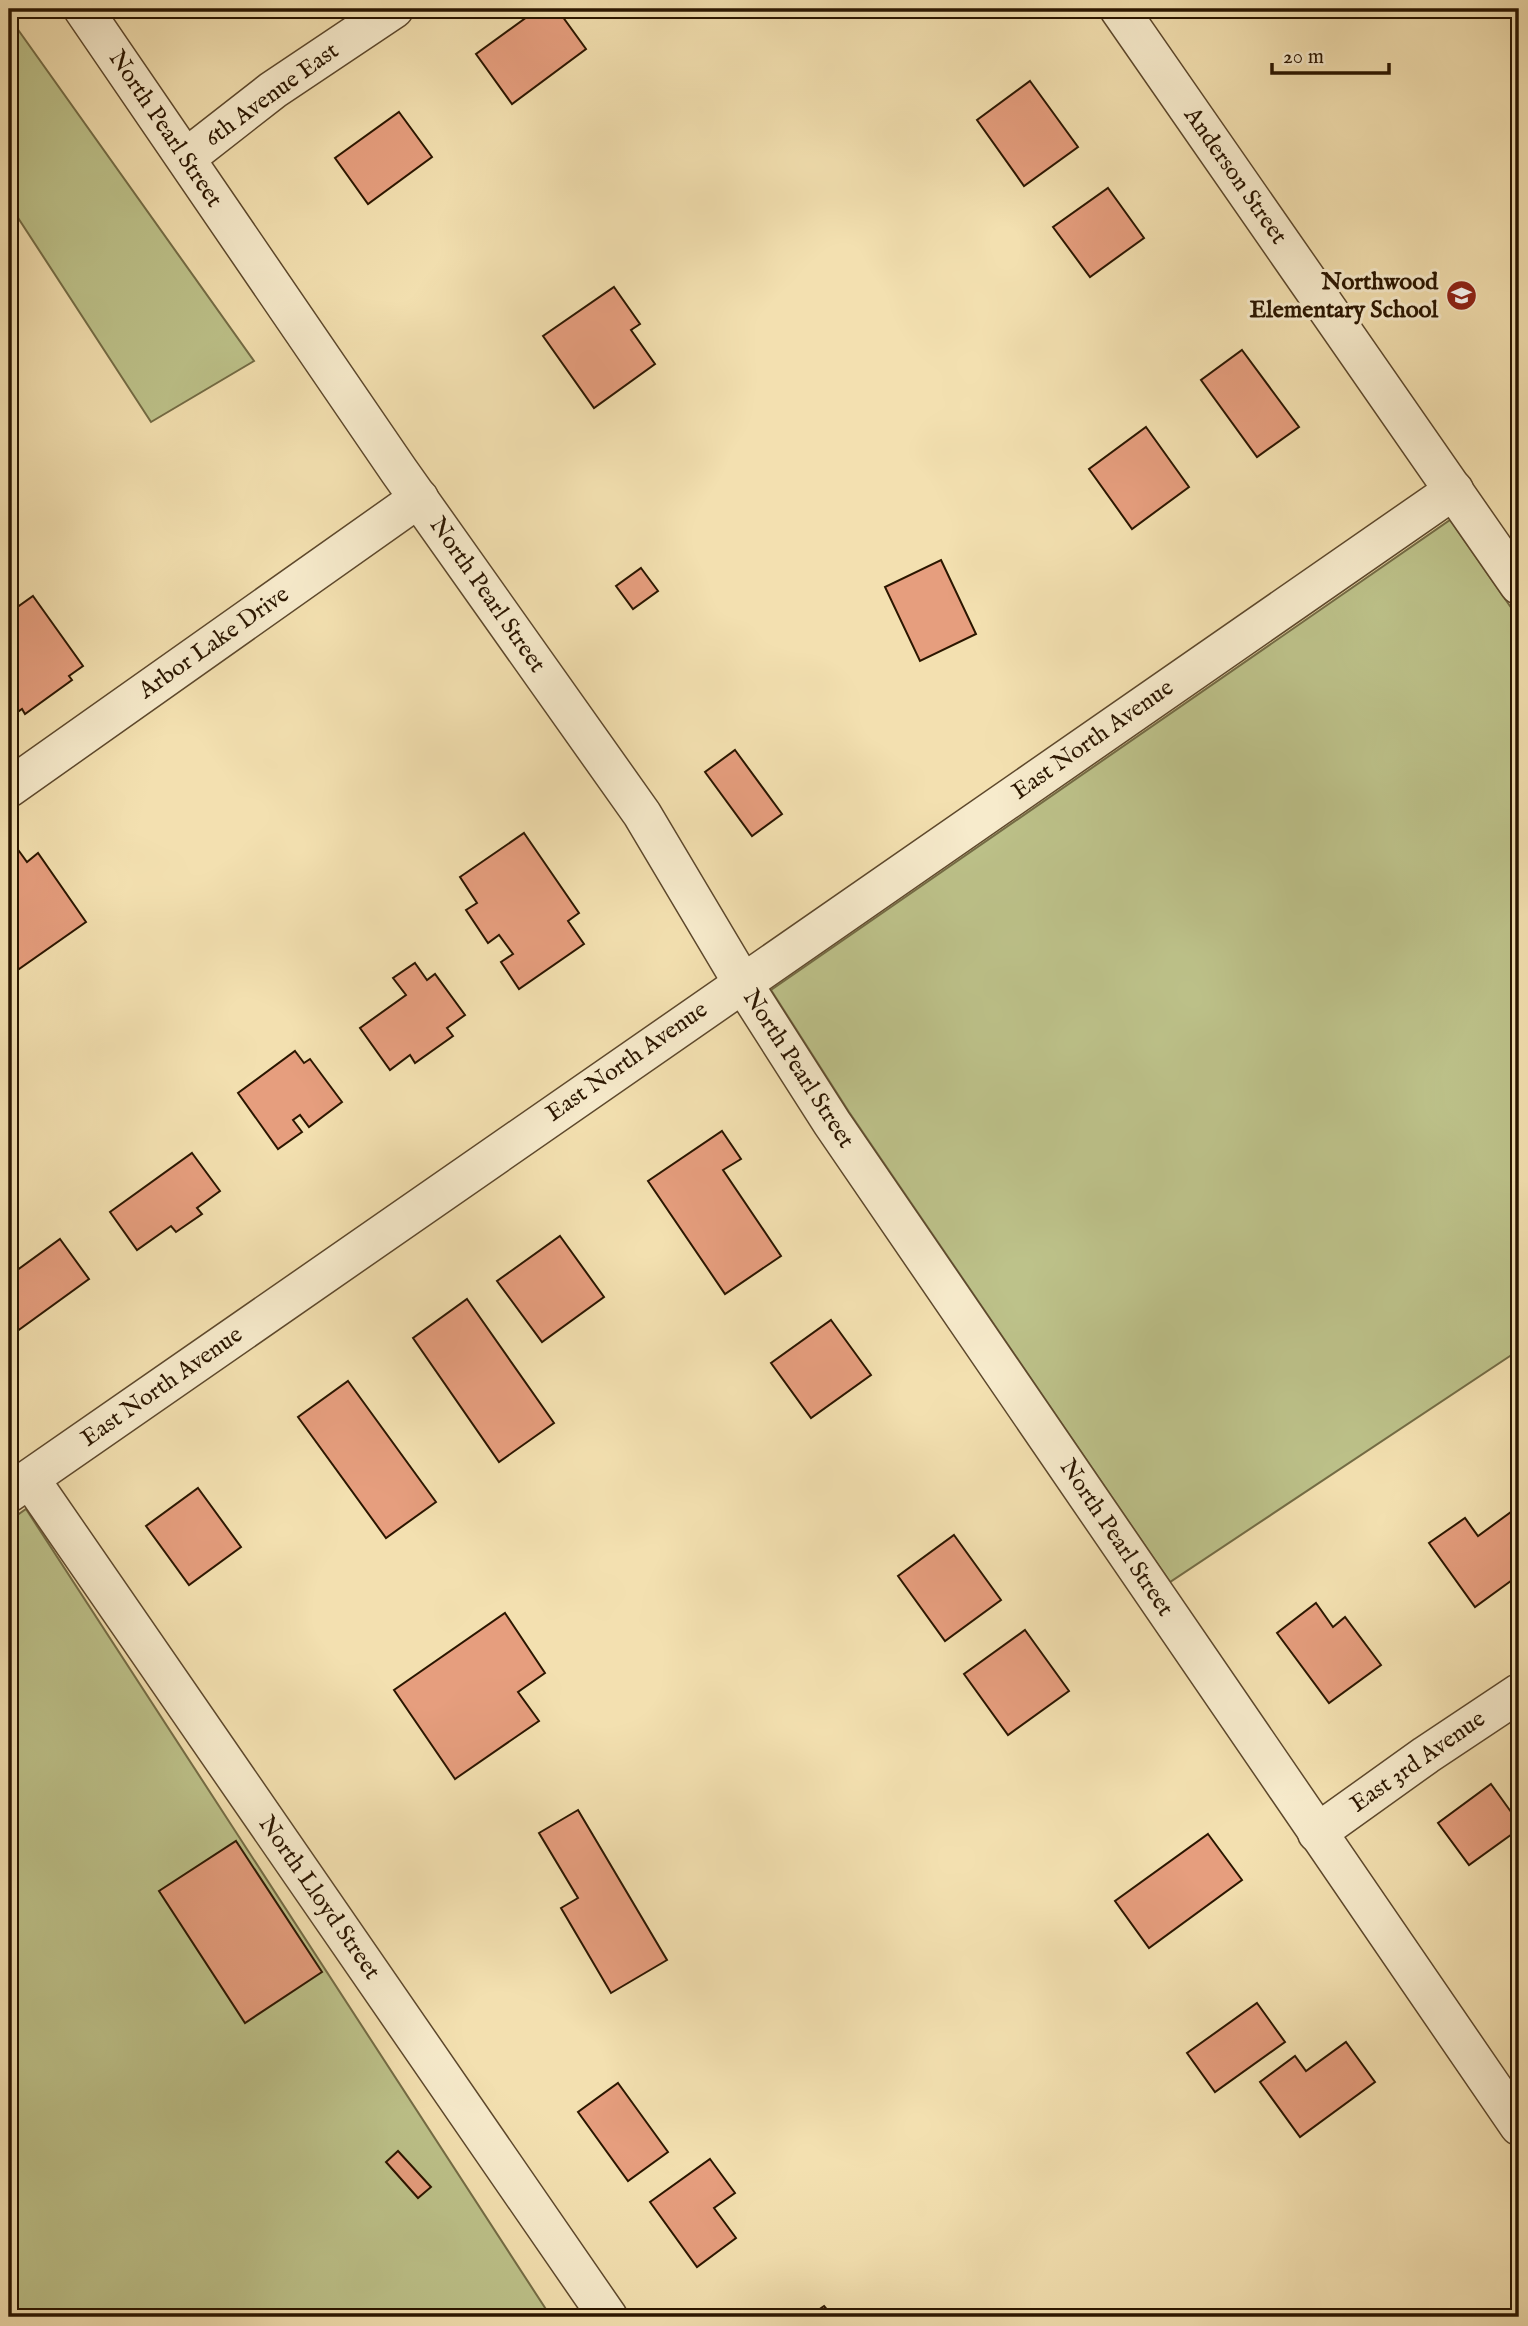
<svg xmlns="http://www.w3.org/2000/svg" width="1528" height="2326" viewBox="0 0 1528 2326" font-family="'IM FELL English',serif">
	<rect width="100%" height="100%" fill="#f3e0b0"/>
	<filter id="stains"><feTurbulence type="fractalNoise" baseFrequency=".00286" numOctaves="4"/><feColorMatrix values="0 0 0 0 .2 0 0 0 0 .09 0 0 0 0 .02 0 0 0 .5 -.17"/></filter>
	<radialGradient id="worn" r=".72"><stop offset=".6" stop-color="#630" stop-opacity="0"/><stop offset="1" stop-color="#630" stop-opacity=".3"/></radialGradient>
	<!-- green -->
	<g fill="#bdc28a" stroke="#746c45" stroke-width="2">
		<polygon points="9,17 254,361 151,422 9,204"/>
		<polygon points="1450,520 1519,619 1519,1350 1170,1582 849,1112 771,990"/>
		<polygon points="26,1509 551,2317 9,2317 9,1521"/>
	</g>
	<!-- building -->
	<g fill="#e69e7e" stroke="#2b1600" stroke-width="2">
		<polygon points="538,9 557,9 586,49 512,104 476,54"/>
		<polygon points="1030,81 1078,147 1024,186 977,120"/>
		<polygon points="399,112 432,157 368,204 335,158"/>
		<polygon points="1108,188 1144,238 1090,277 1053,227"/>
		<polygon points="614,287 640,324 631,330 655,364 594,408 543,336"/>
		<polygon points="1242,350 1299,427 1257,457 1201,380"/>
		<polygon points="1146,427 1189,487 1132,529 1089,469"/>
		<polygon points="941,560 976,634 920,661 885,587"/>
		<polygon points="641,568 658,591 633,609 616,586"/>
		<polygon points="33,596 83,666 69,676 72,680 25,714 22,709 9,718 9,613"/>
		<polygon points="735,750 782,814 752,836 705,772"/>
		<polygon points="524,833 579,913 568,921 584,944 519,989 501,962 513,954 499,935 488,943 466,910 477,903 460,877"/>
		<polygon points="19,851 27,862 38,853 86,922 9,976 9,857"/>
		<polygon points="415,963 427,980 435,974 465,1015 447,1028 453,1036 415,1063 410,1055 390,1070 360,1028 406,995 393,978"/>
		<polygon points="295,1051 304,1063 310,1059 342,1102 309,1127 300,1115 293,1120 302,1132 278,1149 238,1093"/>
		<polygon points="722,1131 741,1159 723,1170 781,1256 725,1294 648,1181"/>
		<polygon points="192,1153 220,1191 197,1208 202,1214 176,1232 171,1226 137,1250 110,1212"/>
		<polygon points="560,1236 604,1297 542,1342 497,1281"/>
		<polygon points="60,1239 89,1279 9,1337 9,1276"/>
		<polygon points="467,1299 554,1423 499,1462 413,1338"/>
		<polygon points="831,1320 871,1375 811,1418 771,1363"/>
		<polygon points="348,1381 436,1502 386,1538 298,1417"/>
		<polygon points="198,1488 241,1547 189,1585 146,1526"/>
		<polygon points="1511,1512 1519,1523 1519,1575 1475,1607 1429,1543 1465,1518 1478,1536"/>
		<polygon points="954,1535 1001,1600 945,1641 898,1576"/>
		<polygon points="1316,1603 1333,1627 1345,1617 1381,1665 1329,1703 1277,1633"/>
		<polygon points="505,1613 545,1673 518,1692 539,1721 455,1779 394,1690"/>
		<polygon points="1025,1630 1069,1691 1008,1735 964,1674"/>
		<polygon points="1491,1784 1519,1823 1519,1829 1469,1865 1438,1823"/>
		<polygon points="578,1810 667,1960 611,1993 561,1908 578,1898 539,1833"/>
		<polygon points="1208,1834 1242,1880 1149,1948 1115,1901"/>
		<polygon points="236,1841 322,1972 245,2023 159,1891"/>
		<polygon points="1257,2003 1285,2042 1215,2092 1187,2053"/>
		<polygon points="1346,2042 1375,2082 1300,2137 1260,2082 1295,2056 1306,2071"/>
		<polygon points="618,2083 668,2152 628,2181 578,2112"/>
		<polygon points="398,2151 431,2187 418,2198 386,2162"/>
		<polygon points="710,2159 735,2193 714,2208 736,2238 697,2267 650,2202"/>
		<polygon points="824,2306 833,2317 808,2317"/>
	</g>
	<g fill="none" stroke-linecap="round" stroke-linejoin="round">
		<defs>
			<g id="minor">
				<polyline points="83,9 399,471 642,814 742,982 832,1123 1519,2126"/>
				<polyline points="1119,9 1519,585"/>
				<polyline points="186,158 273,90 394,9"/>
				<polyline points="9,788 419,498"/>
				<polyline points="30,1479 608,2317"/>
				<polyline points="9,1493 1454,490"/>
				<polyline points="1317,1833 1426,1755 1519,1693"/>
			</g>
		</defs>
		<!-- minor casing -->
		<use href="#minor" stroke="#5d482c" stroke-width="41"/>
		<!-- minor -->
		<use href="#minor" stroke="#f7ebcc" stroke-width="38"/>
	</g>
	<!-- icons -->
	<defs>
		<symbol id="school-disc" viewBox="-11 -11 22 22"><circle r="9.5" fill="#8f2418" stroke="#f7ebcc"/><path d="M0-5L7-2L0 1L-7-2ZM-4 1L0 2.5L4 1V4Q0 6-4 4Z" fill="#fff"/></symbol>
	</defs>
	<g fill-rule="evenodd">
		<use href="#school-disc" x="1444" y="278" width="35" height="35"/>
	</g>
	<g text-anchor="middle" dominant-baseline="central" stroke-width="6" stroke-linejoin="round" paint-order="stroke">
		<!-- street labels -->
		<g font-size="24" fill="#2b1600" stroke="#f7ebcc">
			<text transform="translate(272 95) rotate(-36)">6th Avenue East</text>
			<text transform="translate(165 129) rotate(56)">North Pearl Street</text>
			<text transform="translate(1235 176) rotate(55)">Anderson Street</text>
			<text transform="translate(487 595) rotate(55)">North Pearl Street</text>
			<text transform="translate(214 643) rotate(-35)">Arbor Lake Drive</text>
			<text transform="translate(1093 740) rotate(-35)">East North Avenue</text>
			<text transform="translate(627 1062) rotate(-35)">East North Avenue</text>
			<text transform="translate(798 1069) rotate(57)">North Pearl Street</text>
			<text transform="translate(162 1387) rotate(-35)">East North Avenue</text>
			<text transform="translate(1116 1538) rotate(56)">North Pearl Street</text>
			<text transform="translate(1418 1762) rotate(-35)">East 3rd Avenue</text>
			<text transform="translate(319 1898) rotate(55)">North Lloyd Street</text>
		</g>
		<!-- poi labels -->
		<g font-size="24" font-weight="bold" fill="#2b1600" stroke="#f7ebcc" text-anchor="end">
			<text x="1438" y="282">Northwood<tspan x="1438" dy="28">Elementary School</tspan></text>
		</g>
	</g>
	<!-- margin -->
	<rect width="1528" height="2326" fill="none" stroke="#f3e0b0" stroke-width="35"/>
	<rect x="10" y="10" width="1507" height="2305" fill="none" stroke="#2b1600" stroke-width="3.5"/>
	<rect x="18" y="18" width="1493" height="2291" fill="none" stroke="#2b1600" stroke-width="2"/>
	<!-- scale -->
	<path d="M1272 63v10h117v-10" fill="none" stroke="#2b1600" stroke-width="3.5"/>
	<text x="1283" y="63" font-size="21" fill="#2b1600" stroke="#f7ebcc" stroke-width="5" paint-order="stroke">20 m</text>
	<rect width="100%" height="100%" filter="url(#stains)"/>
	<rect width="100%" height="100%" fill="url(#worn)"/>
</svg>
